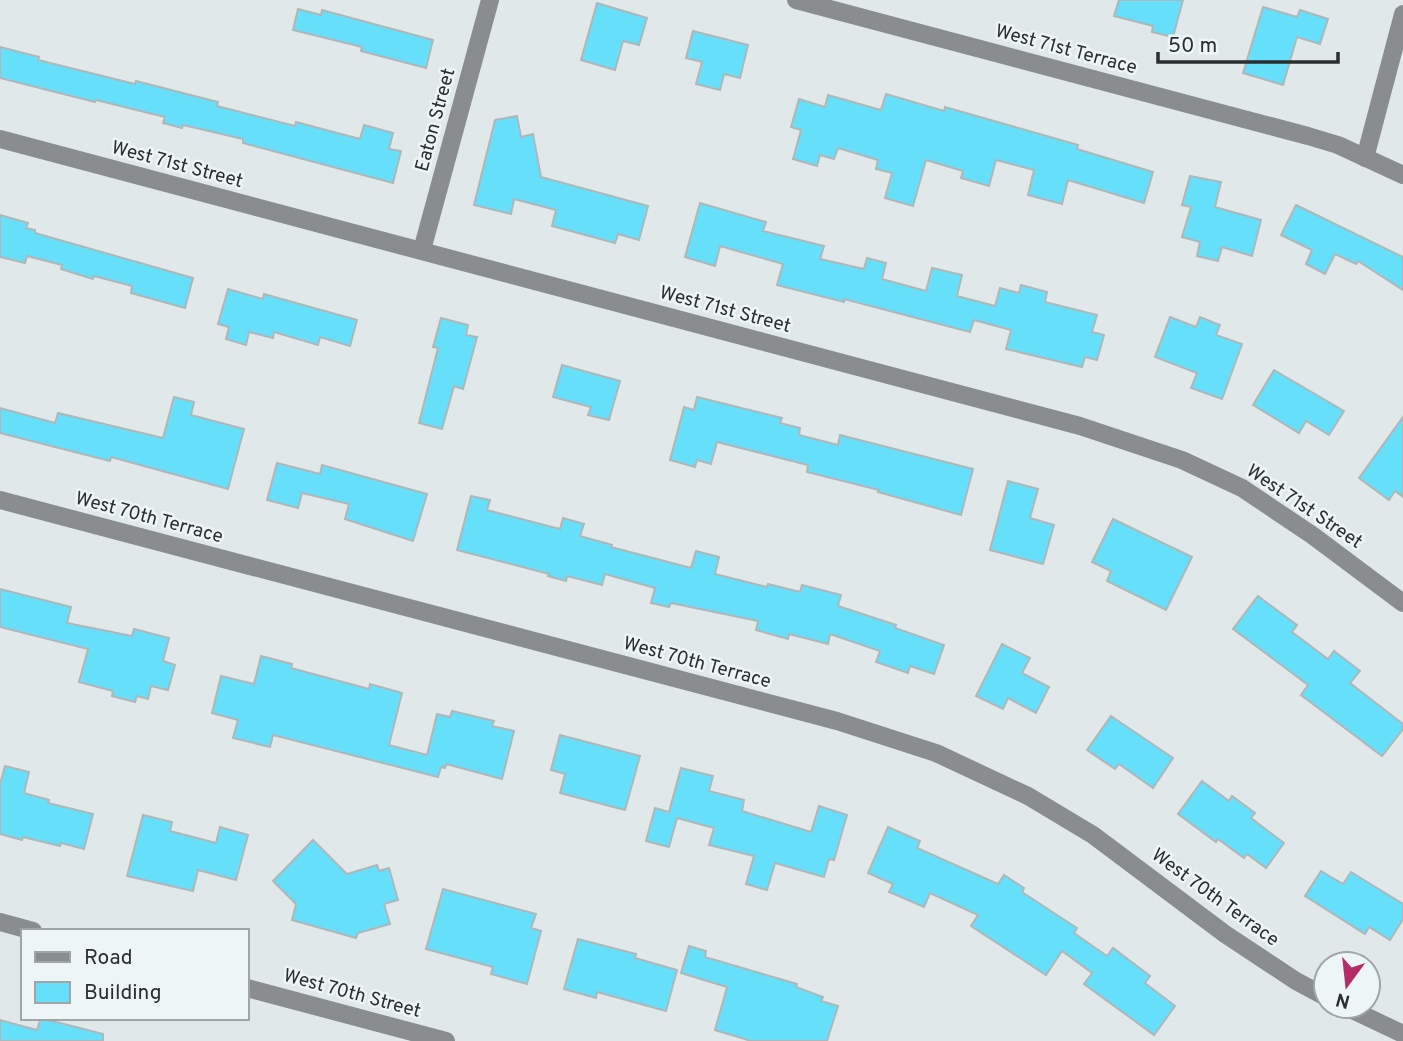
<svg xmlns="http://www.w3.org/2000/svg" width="1403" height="1041" viewBox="0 0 1403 1041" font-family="Overpass,sans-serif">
	<rect width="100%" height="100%" fill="#e0e8ea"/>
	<!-- building -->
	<g fill="#65dffa" stroke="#b0b7b9" stroke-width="2">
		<polygon points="1119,0 1183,0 1173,37 1152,32 1153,26 1114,16"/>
		<polygon points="597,3 647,18 639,45 623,41 615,70 581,60"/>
		<polygon points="1263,7 1297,17 1300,10 1328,19 1320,44 1297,37 1283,85 1243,73"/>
		<polygon points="298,9 321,15 322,10 433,40 426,68 361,51 362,47 293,30"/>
		<polygon points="693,31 748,45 740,78 724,74 720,90 696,84 702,62 686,58"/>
		<polygon points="0,47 39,57 38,60 135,84 136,81 218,102 217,106 295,126 296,122 360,139 364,125 393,133 389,149 401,151 393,183 243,143 243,139 183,125 182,128 163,123 165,117 96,100 95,102 0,78"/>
		<polygon points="886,94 944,111 945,107 1078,145 1077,149 1153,172 1144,203 1068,180 1062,204 1028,195 1034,170 996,160 989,186 961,178 963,171 926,160 913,206 885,198 892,173 876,169 878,160 838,148 834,159 820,155 817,166 793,159 801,130 791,127 799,99 825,107 828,95 881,110"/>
		<polygon points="517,116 521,137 533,134 541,177 648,206 639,240 618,234 615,243 552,226 556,210 514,199 511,214 474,205 495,120"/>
		<polygon points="1190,176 1221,182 1215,207 1261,220 1252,256 1222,247 1218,261 1197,256 1200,242 1182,237 1191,207 1182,205"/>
		<polygon points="700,203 766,222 763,231 824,246 820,259 864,269 867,258 886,263 882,279 926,291 932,268 962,275 957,296 995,306 1000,288 1019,293 1021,285 1047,292 1045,302 1097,315 1092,332 1104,335 1097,360 1085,357 1082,367 1006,349 1011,330 974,320 970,332 844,299 844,302 777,285 783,264 720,246 715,266 685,257"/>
		<polygon points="1296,205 1403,257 1403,290 1358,261 1356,264 1335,254 1325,274 1306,264 1312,250 1281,235"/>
		<polygon points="0,215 28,223 26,228 35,230 35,233 193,278 185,308 131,293 132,286 94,276 93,279 61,269 62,265 27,256 25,263 0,257"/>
		<polygon points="228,289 263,299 264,294 357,320 350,346 320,337 318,345 274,332 273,338 249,332 246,345 226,339 229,327 218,324"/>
		<polygon points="1170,317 1196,327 1200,317 1220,325 1216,335 1242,344 1222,399 1191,388 1197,373 1155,357"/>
		<polygon points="441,318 468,325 466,335 477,337 463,389 454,386 442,429 419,423 438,348 433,347"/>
		<polygon points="562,365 620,381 609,420 588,415 591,407 553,397"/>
		<polygon points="1274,370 1344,411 1329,435 1306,421 1299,433 1253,405"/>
		<polygon points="174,397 194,402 191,415 244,429 228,489 111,457 110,461 0,433 0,408 55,423 58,413 163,438"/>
		<polygon points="697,397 782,418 780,423 800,428 799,435 838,445 840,435 973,469 961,515 878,492 879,490 807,472 808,465 717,442 711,464 697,460 695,467 670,460 684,407 694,410"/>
		<polygon points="1403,417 1403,497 1395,491 1389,500 1359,478"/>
		<polygon points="277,463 320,474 322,465 427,494 413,541 345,519 349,504 302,493 298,508 267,500"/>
		<polygon points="1008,481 1038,489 1030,518 1054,525 1043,564 990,550"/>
		<polygon points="471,496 490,500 487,510 560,529 563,518 584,524 580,536 612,545 611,547 691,568 696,551 719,557 715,574 767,587 768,584 800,592 802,585 841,595 838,606 896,625 895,628 944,645 934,674 910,666 908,673 876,662 880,651 830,634 828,644 789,634 788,639 756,630 758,621 671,603 669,607 651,603 655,588 605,574 602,585 567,576 566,581 548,576 549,574 457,550"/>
		<polygon points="1113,519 1192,557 1166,610 1107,581 1111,571 1092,562"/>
		<polygon points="0,589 71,607 67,623 132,636 134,629 169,638 163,661 175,665 168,690 151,686 148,699 137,696 135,702 112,696 113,691 79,682 88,649 0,627"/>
		<polygon points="1258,596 1297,625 1292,632 1328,659 1334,651 1360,671 1350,683 1403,724 1403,729 1382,756 1301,695 1308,685 1233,629"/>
		<polygon points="1002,644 1030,658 1022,673 1049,687 1036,713 1008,698 1003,709 976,696"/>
		<polygon points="261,656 292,664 291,668 369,689 370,684 402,693 389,745 427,755 437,714 450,717 452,711 494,721 492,726 514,731 502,779 446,764 445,768 441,767 438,777 273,735 270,747 233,738 238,720 212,713 221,676 254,684"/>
		<polygon points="1111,716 1173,758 1153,788 1119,764 1115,769 1087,750"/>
		<polygon points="560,735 640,756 625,810 560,793 565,774 551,770"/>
		<polygon points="5,766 29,772 24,793 49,800 48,803 93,814 84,849 61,843 60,846 23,837 22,840 0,834 0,784"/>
		<polygon points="681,768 713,776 709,791 744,800 742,811 811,832 819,806 847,815 834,860 829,859 824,877 775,863 767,890 746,884 754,856 709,845 714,828 677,818 669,847 646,841 655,808 669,812"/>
		<polygon points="1202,781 1229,801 1232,796 1255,813 1251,818 1284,843 1266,868 1247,854 1244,858 1218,839 1216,842 1178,814"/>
		<polygon points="143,815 172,822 170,831 216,843 220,827 248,835 236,880 198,870 193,891 127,876"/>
		<polygon points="888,827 920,841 917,848 998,884 1004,875 1024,888 1022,892 1077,928 1074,933 1107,956 1113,948 1150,976 1145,983 1175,1006 1154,1035 1084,984 1092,973 1062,951 1046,975 971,926 978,915 930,893 924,907 889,892 893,884 868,873"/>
		<polygon points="313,840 347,874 377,865 379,871 389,868 398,900 384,904 390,924 358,933 356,938 292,920 296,904 273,881"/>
		<polygon points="1321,871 1343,884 1351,872 1403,904 1403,919 1390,940 1369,927 1365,934 1305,896"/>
		<polygon points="443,889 536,914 531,928 541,931 527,984 491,974 493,967 426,949"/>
		<polygon points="578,939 636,954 635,958 677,970 666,1011 597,992 596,998 564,989"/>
		<polygon points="689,946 706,951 705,957 797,984 796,987 823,997 821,1001 838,1006 827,1041 751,1041 715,1030 727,987 681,973"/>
		<polygon points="41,1018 103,1034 103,1041 0,1041 0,1020 37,1030"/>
	</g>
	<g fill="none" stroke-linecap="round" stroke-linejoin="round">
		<!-- minor -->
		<g stroke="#898d8d" stroke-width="18">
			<polyline points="796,0 1308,136 1338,145 1403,175"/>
			<polyline points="0,139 1080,426 1182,460 1242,488 1312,535 1403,603"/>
			<polyline points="1365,158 1403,14"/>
			<polyline points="422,250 490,0"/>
			<polyline points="0,500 837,721 936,753 1028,796 1093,835 1225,934 1296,981 1326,997"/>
			<polyline points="0,922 33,931"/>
			<polyline points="247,988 446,1041"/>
			<polyline points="1344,1006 1403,1034"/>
		</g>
	</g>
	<g text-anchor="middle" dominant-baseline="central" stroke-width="5" stroke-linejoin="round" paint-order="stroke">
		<!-- street labels -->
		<g font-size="19" fill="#2b2e2e" stroke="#eef5f7">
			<text transform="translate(1066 50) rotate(15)">West 71st Terrace</text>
			<text transform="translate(436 120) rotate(-75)">Eaton Street</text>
			<text transform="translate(177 165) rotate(15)">West 71st Street</text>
			<text transform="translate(725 310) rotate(15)">West 71st Street</text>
			<text transform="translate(1304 507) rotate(34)">West 71st Street</text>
			<text transform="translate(149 518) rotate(15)">West 70th Terrace</text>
			<text transform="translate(697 663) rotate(15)">West 70th Terrace</text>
			<text transform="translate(1215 898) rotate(36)">West 70th Terrace</text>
			<text transform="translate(352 994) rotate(15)">West 70th Street</text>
		</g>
	</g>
	<!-- legend -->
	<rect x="21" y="929" width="228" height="91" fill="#eef5f7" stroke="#a0a5a7" stroke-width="2"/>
	<rect x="35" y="952" width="35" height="10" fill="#898d8d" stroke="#a0a5a7" stroke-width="2"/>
	<text x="84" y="964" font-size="21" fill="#2b2e2e">Road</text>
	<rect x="35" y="982" width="35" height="21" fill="#65dffa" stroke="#a0a5a7" stroke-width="2"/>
	<text x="84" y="999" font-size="21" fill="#2b2e2e">Building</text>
	<!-- north arrow -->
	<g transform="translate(1347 985) rotate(195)"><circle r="33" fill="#eef5f7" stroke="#a0a5a7" stroke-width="2"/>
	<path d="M0-5L12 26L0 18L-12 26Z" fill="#b52b67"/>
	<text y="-10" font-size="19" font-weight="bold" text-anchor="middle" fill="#2b2e2e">N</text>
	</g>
	<!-- scale -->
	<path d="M1158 52v10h180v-10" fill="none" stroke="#2b2e2e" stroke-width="3.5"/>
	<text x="1168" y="52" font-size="21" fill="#2b2e2e" stroke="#eef5f7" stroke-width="5" paint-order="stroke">50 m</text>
</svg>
